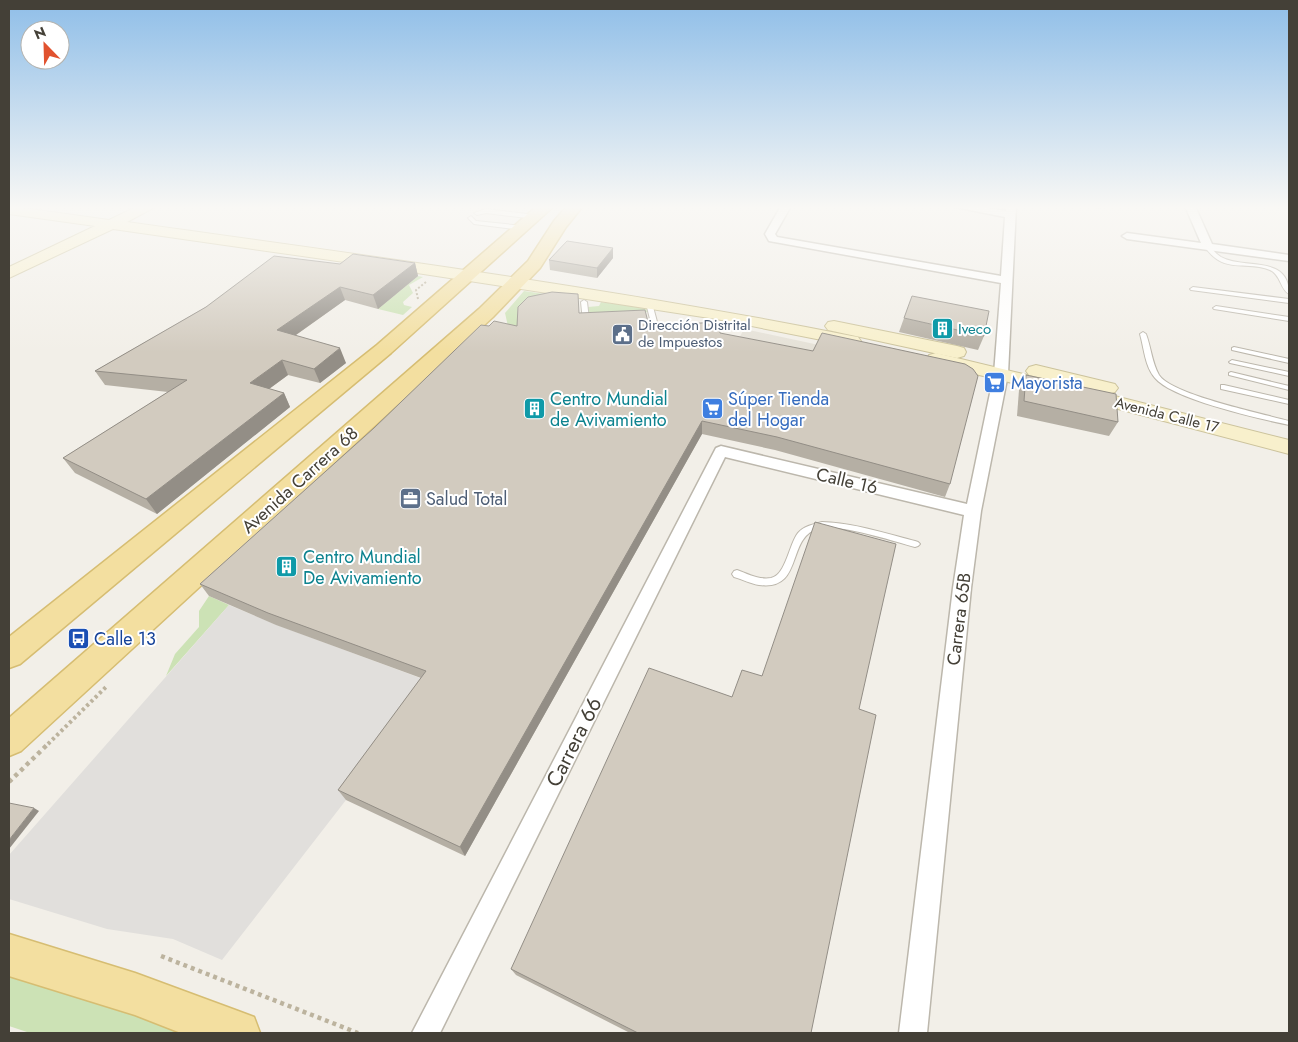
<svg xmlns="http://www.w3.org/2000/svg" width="1298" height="1042" viewBox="0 0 1298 1042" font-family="Jost,sans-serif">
  <rect width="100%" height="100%" fill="#f2efe8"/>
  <!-- residential -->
  <path fill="#e5e1d7" d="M744,329L819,345L811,363L734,348Z"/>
  <!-- green -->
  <g fill="#cce2b5">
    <path d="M418,276L423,277L409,285L413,293L403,302L404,305L412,307L403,315L378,309Z"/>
    <path d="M524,291L578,299L510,335L505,313Z"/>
    <path d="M601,302L646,308L647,312L633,315L590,319L588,307L599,306Z"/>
    <path d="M209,596L229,605L166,676L175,654L199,627V611Z"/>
    <path d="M9,966L129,1005L188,1033H30L9,1026Z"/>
  </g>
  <!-- parking -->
  <path fill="#e1dfdc" d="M229,605L277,625L431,682L346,800L222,960L173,939L107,929L9,899V855Z"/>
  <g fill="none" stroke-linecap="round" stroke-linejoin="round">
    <defs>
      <g id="lane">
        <path d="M486,209L536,215L539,217L536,219L486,213L477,215L474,213Z"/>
        <path d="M471,216L476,221L523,226L526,228L523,230L474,224L468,218Z"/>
        <path d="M1208,245L1210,246C1213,250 1216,254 1221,257C1244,270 1289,254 1289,294C1280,289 1281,275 1270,270C1246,260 1224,275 1205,247Z"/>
        <path d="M1193,287L1289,299V303L1191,290L1190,289Z"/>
        <path d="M584,300L587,302L589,319L592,320V322L586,323L583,321L581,302Z"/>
        <path d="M647,302L652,303L660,333L662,335L661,336L657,337L654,335L646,303Z"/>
        <path d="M1216,306L1289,317V321L1214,309L1213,308Z"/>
        <path d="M1143,332L1146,334C1151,347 1152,363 1159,375C1172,395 1264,414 1289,421V425C1260,419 1172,399 1155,378C1145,367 1144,348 1140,334Z"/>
        <path d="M1234,347L1289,359V363L1232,350V348Z"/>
        <path d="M1232,360L1289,372V376L1230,363L1229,362Z"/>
        <path d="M1231,372L1289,386V390L1229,375V373Z"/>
        <path d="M1221,385H1224L1289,400V404L1221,389Z"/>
        <path d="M822,522C854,523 884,533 915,541L918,542L920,544L918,546L915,547C892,541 840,523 817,529C786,539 804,591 759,585C751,584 742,579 734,577L732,574L734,571L737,570C748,574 759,580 771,578C786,575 789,544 798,533C804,526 814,524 822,522Z"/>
      </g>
      <g id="street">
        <path d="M781,206H791L775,234L777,237L1001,276L1005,217L950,206H974L1006,211V206H1016L1008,374L981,511L971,588L927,1033H899L953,588L964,515L725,457L440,1033H412L716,448L721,446L967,504L994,374L1001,283L769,241L765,234Z"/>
        <path d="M1185,206H1195L1212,244L1289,255V261L1127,239L1122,236L1127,233L1201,243Z"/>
      </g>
      <g id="secondary">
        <path d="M9,206L109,220L138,206H157L127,222C369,256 612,288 852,336L858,337L861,341L858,345L852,346L716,319L358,264L113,229L9,278V267L95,226L9,214Z"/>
        <path d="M834,321L957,346L964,348L966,352L964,356L957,358L828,330L825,326L828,322Z"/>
        <path d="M936,353L1061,383L1064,387L1061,391L1054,393L929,363L927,359L929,355Z"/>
        <path d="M1036,365L1115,384L1118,388L1115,392L1108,394L1029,375L1026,371L1029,367Z"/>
        <path d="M1087,389L1289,440V454L1080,399L1077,395L1080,391Z"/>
      </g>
      <g id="primary">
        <path d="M537,206H554L391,353L20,664L9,668V637L377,345Z"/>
        <path d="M567,206H583L566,227L540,268L493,317L21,751L9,756V718L479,309L528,261L554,221Z"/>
        <path d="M9,934L135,973L238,1011L254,1017L260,1033H181L135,1015L9,976Z"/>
      </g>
    </defs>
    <!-- lane casing -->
    <use href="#lane" stroke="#bcb7ac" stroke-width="2"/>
    <!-- street casing -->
    <use href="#street" stroke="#bcb7ac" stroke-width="3"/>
    <!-- secondary casing -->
    <use href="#secondary" stroke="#ccc39c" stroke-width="2"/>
    <!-- primary casing -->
    <use href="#primary" stroke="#d6bd72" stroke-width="3"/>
    <!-- path-far2 -->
    <path stroke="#bcb39e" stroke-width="2" stroke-dasharray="2 2" stroke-linecap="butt" d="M418,299L416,290L426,282"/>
    <!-- path-far1 -->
    <path stroke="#bcb39e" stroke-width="4" stroke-dasharray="3 3" stroke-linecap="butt" d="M48,744L107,686"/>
    <!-- path -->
    <g stroke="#bcb39e" stroke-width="4.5" stroke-dasharray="4 4" stroke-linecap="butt">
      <path d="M9,782L49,743"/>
      <path d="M161,956L358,1033"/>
    </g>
    <!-- lane -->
    <use href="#lane" fill="#fff" fill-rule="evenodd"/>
    <!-- street -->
    <use href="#street" fill="#fff" fill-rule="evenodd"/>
    <!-- secondary -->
    <use href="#secondary" fill="#f8f0cc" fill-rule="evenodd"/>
    <!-- primary -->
    <use href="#primary" fill="#f3dfa0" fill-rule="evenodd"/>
  </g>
  <!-- wall -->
  <g fill="#b5afa4">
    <path d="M1083,206H1101L1100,209Z"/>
    <path d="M613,248V258L597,278L550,270L549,260Z"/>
    <path d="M415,263L418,276L378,309L345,300L296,335L346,363L320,383L288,375L269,389L284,393L290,407L157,514L75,473L63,458L168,392L105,385L95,371L206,307L340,264Z"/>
    <path d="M580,313L649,326L720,333L950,484L945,497L775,450L702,434L465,856L346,800L338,790L421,678L276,625L209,596L200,584L489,326H517Z"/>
    <path d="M904,318L984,336L978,350L899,332Z"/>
    <path d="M1026,375L1118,422L1109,436L1017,416L1019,390Z"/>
    <path d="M732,697L859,709L811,1033H630L516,975L511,969Z"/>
  </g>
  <!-- shaded-wall -->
  <g fill="#938e86">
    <path d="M613,248V258L597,278V268Z"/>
    <path d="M415,263L418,276L378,309L373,295Z"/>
    <path d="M340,287L345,300L283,344L277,330Z"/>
    <path d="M340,348L346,363L320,383L314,369Z"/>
    <path d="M282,360L288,375L258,397L250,383Z"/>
    <path d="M284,393L290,407L157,514L146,499Z"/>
    <path d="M702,421V434L465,856L460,847Z"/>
    <path d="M34,808L39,811L9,849V840Z"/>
  </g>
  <!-- building -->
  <g fill="#d2cbbf" stroke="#938e86">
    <path d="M567,241L613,248L597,268L549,260Z"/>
    <path d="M353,254L415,263L373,295L340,287L277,330L340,348L314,369L282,360L250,383L284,393L146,499L63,458L187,380L95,371L206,307L274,256L340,264Z"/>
    <path d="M552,292L578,294L579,313L645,310L649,326L718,322L720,333L813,351L822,333L965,364L973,369L978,376L950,484L777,437L702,421L460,847L338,790L426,671L268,613L200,584L374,428L481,325L489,326L494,321L517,326L518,307L528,297Z"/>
    <path d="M912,296L989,311L984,336L904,318Z"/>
    <path d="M1026,375L1116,394L1118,422L1024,401Z"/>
    <path d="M815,522L896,544L859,709L876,715L811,1033H638L511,969L649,668L732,697L742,670L762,676Z"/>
    <path d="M9,803L34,808L9,840Z"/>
  </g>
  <!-- sky -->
  <linearGradient id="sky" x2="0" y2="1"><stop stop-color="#8fbee8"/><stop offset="0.59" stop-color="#f9f8f5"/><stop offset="1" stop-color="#f9f8f5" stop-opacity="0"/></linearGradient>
  <rect width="1298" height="352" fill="url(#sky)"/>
  <!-- icons -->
  <defs>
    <symbol id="building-square" viewBox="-11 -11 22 22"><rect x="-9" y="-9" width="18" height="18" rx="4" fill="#0f9aa8" stroke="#fff"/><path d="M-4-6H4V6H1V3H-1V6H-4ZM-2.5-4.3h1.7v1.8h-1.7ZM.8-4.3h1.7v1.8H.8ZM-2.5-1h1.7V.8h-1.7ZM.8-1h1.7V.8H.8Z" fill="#fff"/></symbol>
    <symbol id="civic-square" viewBox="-11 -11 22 22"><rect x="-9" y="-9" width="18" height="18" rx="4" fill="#5c6f8a" stroke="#fff"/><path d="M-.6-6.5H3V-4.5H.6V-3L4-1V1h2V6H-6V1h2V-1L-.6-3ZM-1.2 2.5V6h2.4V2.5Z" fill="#fff"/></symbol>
    <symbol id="supermarket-square" viewBox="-11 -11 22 22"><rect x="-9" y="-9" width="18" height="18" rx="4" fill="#3f7fe0" stroke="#fff"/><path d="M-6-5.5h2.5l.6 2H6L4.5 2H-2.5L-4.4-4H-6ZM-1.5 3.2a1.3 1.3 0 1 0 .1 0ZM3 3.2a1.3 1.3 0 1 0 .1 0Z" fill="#fff"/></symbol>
    <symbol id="office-square" viewBox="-11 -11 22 22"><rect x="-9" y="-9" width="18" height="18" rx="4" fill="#5c6f8a" stroke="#fff"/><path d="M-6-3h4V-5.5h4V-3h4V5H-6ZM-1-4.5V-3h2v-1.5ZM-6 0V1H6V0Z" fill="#fff"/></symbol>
    <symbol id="bus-square" viewBox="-11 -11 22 22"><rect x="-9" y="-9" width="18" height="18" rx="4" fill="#1a4fb4" stroke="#fff"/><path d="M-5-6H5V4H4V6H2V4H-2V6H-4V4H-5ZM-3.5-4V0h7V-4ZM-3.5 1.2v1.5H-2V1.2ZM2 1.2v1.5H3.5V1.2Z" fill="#fff"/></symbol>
  </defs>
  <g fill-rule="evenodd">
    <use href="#building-square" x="930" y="316" width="25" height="25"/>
    <use href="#civic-square" x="610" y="322" width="25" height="25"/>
    <use href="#supermarket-square" x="982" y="370" width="25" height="25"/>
    <use href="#building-square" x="522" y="396" width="25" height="25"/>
    <use href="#supermarket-square" x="700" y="396" width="25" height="25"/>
    <use href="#office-square" x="398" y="486" width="25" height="25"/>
    <use href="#building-square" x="274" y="554" width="25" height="25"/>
    <use href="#bus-square" x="66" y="626" width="25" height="25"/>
  </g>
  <g text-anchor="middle" stroke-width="4" stroke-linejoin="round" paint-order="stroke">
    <!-- far-service labels -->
    <g font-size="15" fill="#4e5e75" stroke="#fff" text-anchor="start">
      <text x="638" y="330">Dirección Distrital<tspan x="638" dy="17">de Impuestos</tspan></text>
    </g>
    <!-- far-culture labels -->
    <g font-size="15" fill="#0d838f" stroke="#fff" text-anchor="start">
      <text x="958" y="334">Iveco</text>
    </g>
    <!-- far-street labels -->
    <g font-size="15" fill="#444037" stroke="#fff">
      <text transform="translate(1167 415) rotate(14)" y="5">Avenida Calle 17</text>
    </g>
    <!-- shop labels -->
    <g font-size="18" fill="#366cbe" stroke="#fff" text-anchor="start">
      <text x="1011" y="389">Mayorista</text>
      <text x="728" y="405">Súper Tienda<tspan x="728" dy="21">del Hogar</tspan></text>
    </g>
    <!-- culture labels -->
    <g font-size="18" fill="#0d838f" stroke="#fff" text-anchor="start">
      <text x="550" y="405">Centro Mundial<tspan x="550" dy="21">de Avivamiento</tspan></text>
      <text x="303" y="563">Centro Mundial<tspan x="303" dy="21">De Avivamiento</tspan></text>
    </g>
    <!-- street labels -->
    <g font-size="18" fill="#444037" stroke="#fff">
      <text transform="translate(300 480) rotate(-42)" y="6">Avenida Carrera 68</text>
      <text transform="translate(847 481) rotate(13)" y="6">Calle 16</text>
      <text transform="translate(959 619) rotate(-83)" y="6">Carrera 65B</text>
    </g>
    <!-- service labels -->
    <g font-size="18" fill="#4e5e75" stroke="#fff" text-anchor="start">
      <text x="426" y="505">Salud Total</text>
    </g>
    <!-- transit labels -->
    <g font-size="18" fill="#164399" stroke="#fff" text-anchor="start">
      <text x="94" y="645">Calle 13</text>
    </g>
    <!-- near-street labels -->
    <g font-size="21" fill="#444037" stroke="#fff">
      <text transform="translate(574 742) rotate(-63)" y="7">Carrera 66</text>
    </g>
  </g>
  <!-- border -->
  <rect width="1298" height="1042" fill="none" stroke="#444037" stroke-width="20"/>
  <!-- north arrow -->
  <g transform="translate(45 45) rotate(337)"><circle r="24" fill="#ffffff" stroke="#b4b3af"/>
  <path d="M0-4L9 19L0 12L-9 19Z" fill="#e1522f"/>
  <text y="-8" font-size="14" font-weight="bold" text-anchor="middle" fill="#444037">N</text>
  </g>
</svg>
